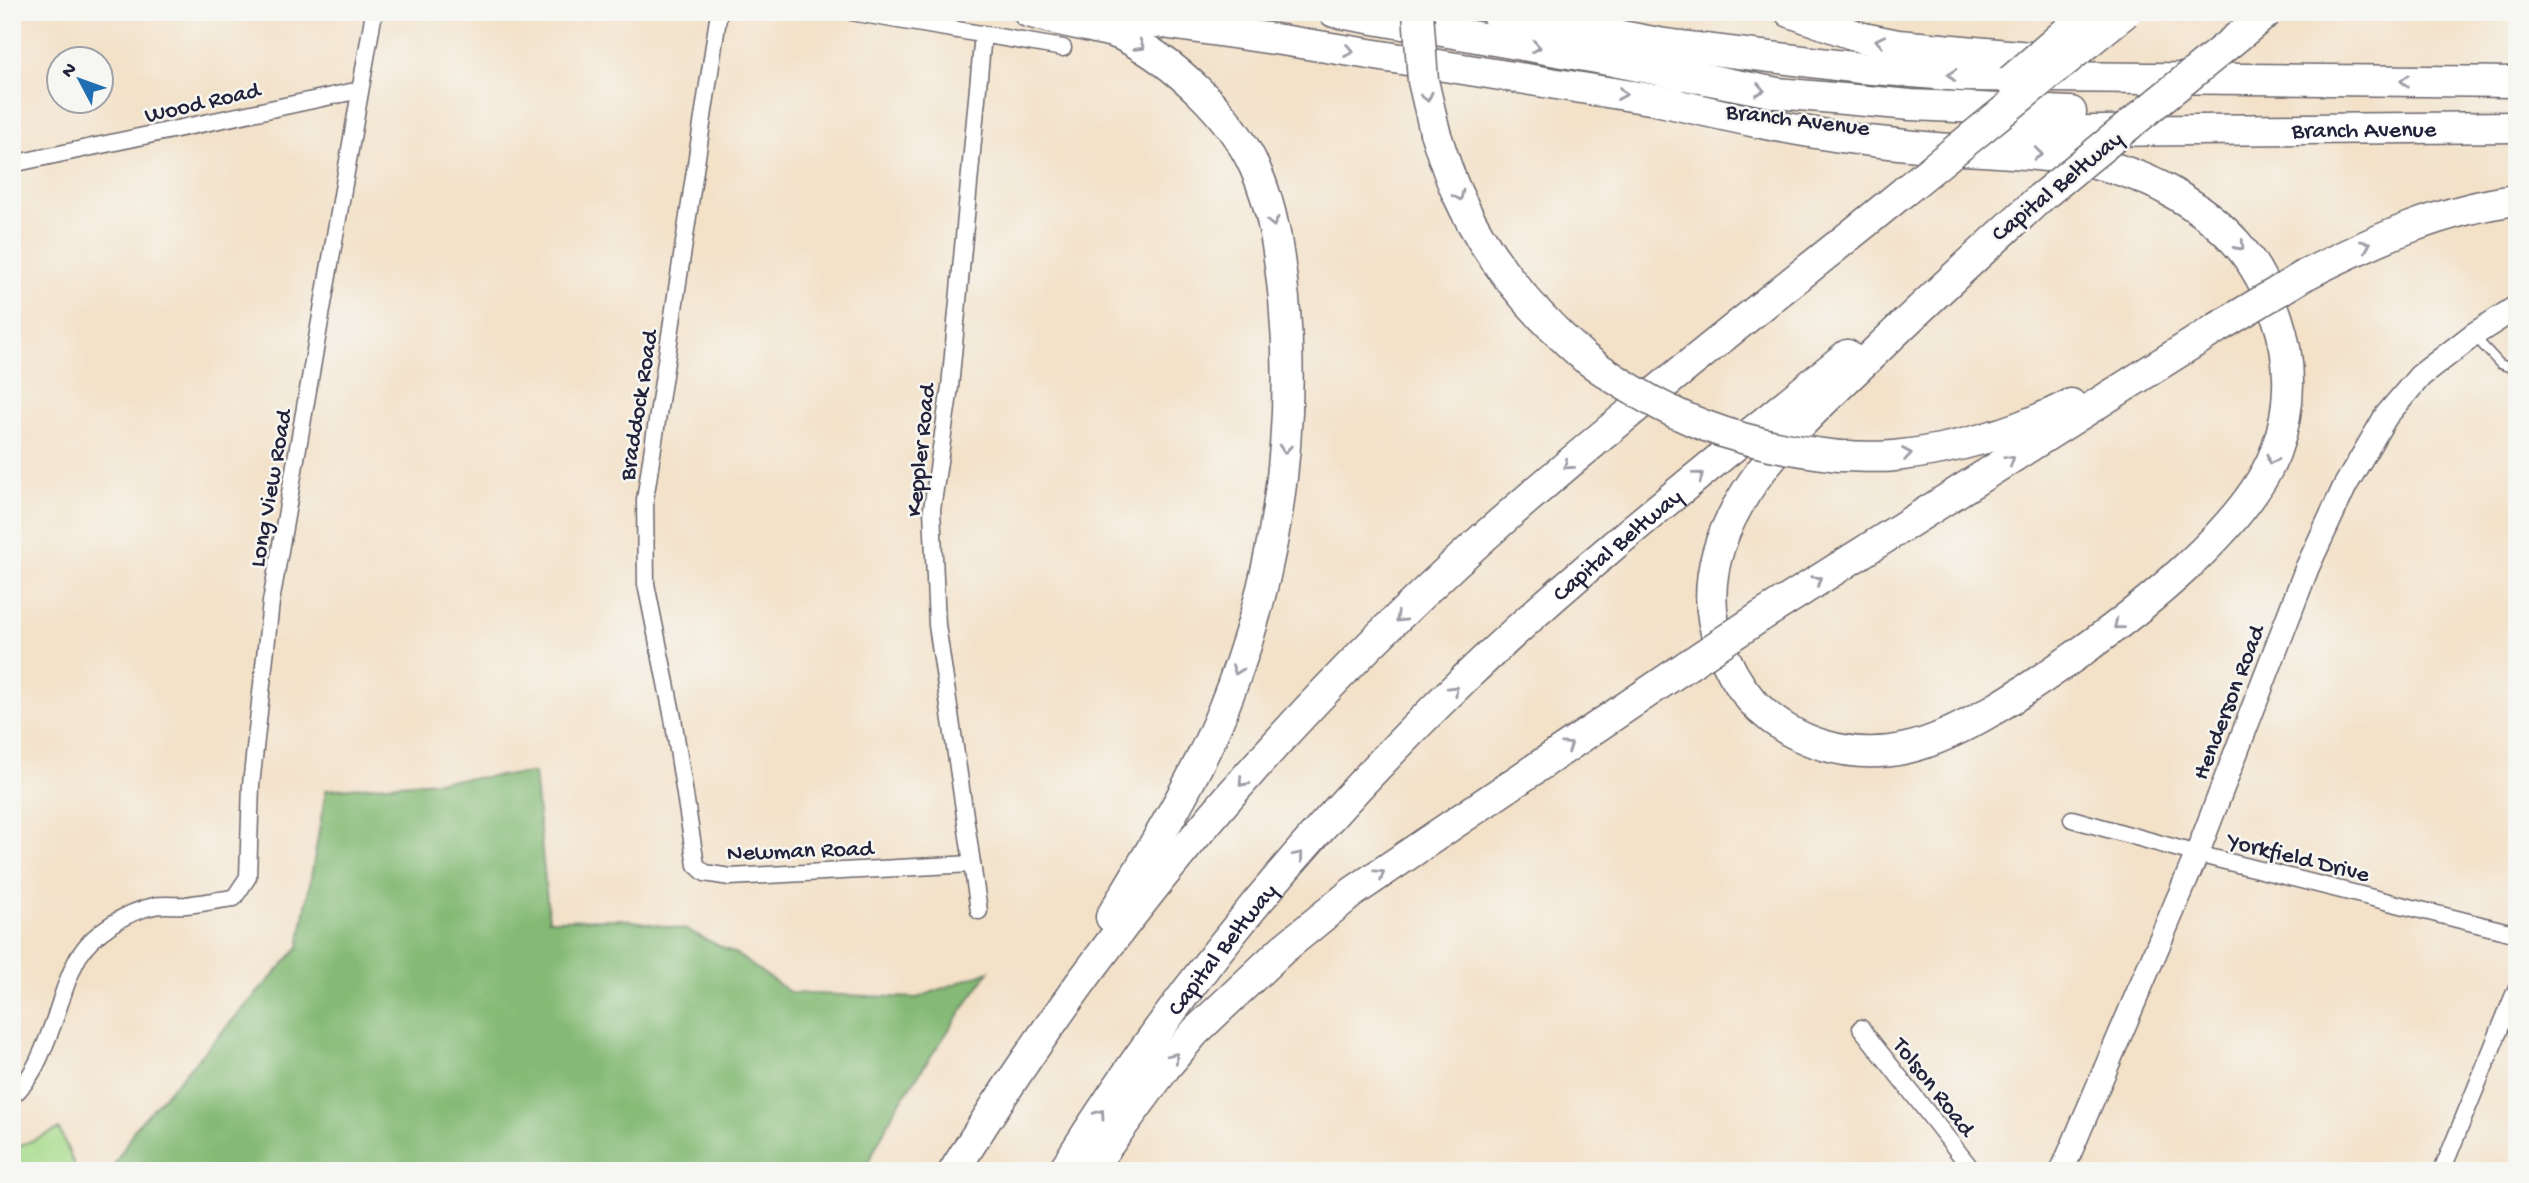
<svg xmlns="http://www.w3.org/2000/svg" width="2529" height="1183" viewBox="0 0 2529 1183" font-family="'Gochi Hand',sans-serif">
  <rect width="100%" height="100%" fill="#f6f6f2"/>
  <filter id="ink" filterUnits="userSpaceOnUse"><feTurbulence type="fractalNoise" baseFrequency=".0143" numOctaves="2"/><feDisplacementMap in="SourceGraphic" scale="14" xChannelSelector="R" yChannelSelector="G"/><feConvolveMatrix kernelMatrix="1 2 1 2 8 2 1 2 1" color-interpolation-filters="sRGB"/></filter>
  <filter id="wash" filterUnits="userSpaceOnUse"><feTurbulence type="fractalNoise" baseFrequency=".00686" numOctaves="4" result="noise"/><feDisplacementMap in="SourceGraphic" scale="28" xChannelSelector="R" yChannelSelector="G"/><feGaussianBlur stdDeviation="1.57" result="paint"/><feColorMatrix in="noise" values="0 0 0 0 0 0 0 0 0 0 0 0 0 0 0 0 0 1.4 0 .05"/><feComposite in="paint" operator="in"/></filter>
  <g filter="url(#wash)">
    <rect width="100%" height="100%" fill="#f3e1c8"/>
    <!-- green -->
    <path fill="#a6da89" stroke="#647e62" stroke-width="2" d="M59,1129L77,1171H12V1149Z"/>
    <!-- forest -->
    <path fill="#84ba75" stroke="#536e58" stroke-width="2" d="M534,773L549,920L621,919L687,930L736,954L791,993L917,998L989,971L895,1109L864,1171H111L135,1128L299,947L326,790Z"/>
  </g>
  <g filter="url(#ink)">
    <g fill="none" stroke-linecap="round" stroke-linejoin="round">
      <defs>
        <path id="lane" d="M2475,337L2500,364L2517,370"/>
        <g id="street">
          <path d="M719,12L645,500L646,584L673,718L696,865L705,873L730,877L972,864"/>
          <path d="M851,12L1063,48"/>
          <path d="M12,164L360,90"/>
          <path d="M2072,819L2197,854L2517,934"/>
          <path d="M979,911L937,625L932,509L950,387L983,34"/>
          <path d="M1861,1028L1973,1171"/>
          <path d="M12,1096C32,1079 41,1056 50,1032C60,1007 65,980 79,956C94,932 126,912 154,906C164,904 175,906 186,905C202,903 218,900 234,898L248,877L251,785L271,602L374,12"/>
          <path d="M2442,1171L2517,987"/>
        </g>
        <path id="secondary" d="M2062,1171L2197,854L2307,568L2345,486L2386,416L2420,376L2473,335L2517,307"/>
        <g id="highway">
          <path d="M1028,12C1049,18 1070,23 1091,27C1102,30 1114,31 1123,36C1174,62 1231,114 1255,168C1274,210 1279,254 1284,299C1297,440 1275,581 1222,712C1193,784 1150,851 1111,917"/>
          <path d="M1087,12L1288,41L1675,103"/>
          <path d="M1334,12L1608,60L1777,93L1911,105L2071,112"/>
          <path d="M1495,12L1664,44L1860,68L1962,76L2517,82"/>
          <path d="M1790,12L1863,38L1898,45L2052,59"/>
          <path d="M1656,100C1722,115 1788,130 1855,139C1887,143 1919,147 1951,149C2027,155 2099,152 2169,191C2223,221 2258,257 2277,317C2292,361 2292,408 2275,453C2246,527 2139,611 2075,656C2031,687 1959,737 1907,748C1851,761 1790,743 1751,700C1737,683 1727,665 1720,645C1677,527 1801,423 1876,351C1929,299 1985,249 2040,198"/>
          <path d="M1435,132C1442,153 1448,174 1457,193C1486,258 1532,312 1585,358"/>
          <path id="s1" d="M1988,132L2517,127"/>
          <path d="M2305,275C2372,241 2442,209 2517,200"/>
          <path d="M1839,456C1857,456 1876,458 1894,456C1954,450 2017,432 2071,404"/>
          <path d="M1760,617L2217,328"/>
          <path d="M954,1171C1097,938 1281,719 1484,537C1620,416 1765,305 1906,190"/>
          <path id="s2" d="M1063,1171C1174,993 1312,826 1463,680C1584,564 1717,461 1847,355"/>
          <path d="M1089,1171L1165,1068L1195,1032L1283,949L1353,892L1688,665"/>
        </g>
      </defs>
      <!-- lane casing -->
      <use href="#lane" stroke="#6b656c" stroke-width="11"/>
      <!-- street casing -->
      <use href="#street" stroke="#6b656c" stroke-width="19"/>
      <!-- secondary casing -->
      <use href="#secondary" stroke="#6b656c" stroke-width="26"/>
      <!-- highway casing -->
      <use href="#highway" stroke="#6b656c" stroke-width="33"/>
      <!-- lane -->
      <use href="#lane" stroke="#fff" stroke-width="8"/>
      <!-- street -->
      <use href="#street" stroke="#fff" stroke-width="16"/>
      <!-- secondary -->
      <use href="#secondary" stroke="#fff" stroke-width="23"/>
      <!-- highway -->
      <use href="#highway" stroke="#fff" stroke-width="30"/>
      <defs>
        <g id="highway-bridge">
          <path d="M1418,12L1423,81L1435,132"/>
          <path d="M2010,81L2089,12"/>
          <path d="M1906,190L2126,12"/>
          <path d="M2040,198L2268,12"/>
          <path d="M2217,328L2305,275"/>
          <path d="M1585,358C1668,419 1737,445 1839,456"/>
          <path d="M1688,665L1760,617"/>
        </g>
      </defs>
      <!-- highway-bridge casing -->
      <use href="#highway-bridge" stroke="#6b656c" stroke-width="33" stroke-linecap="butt"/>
      <!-- highway-bridge -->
      <use href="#highway-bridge" stroke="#fff" stroke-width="30"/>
    </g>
    <!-- one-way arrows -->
    <defs><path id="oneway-chevron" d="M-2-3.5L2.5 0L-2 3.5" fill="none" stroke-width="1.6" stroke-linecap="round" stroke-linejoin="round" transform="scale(1.75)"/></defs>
    <g stroke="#9c9ca7">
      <use href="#oneway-chevron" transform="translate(1880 41) rotate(-168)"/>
      <use href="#oneway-chevron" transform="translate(1140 46) rotate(31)"/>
      <use href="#oneway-chevron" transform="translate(1536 47) rotate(10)"/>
      <use href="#oneway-chevron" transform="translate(1349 51) rotate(9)"/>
      <use href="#oneway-chevron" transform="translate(1952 75) rotate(-176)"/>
      <use href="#oneway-chevron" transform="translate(2405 81) rotate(-179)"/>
      <use href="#oneway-chevron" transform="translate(1760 90) rotate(11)"/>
      <use href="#oneway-chevron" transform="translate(1622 94) rotate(9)"/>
      <use href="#oneway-chevron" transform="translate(1427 97) rotate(77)"/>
      <use href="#oneway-chevron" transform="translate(2038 154) rotate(6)"/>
      <use href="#oneway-chevron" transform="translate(1459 196) rotate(65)"/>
      <use href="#oneway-chevron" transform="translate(1273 222) rotate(77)"/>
      <use href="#oneway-chevron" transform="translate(2366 245) rotate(-24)"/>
      <use href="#oneway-chevron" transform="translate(2240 246) rotate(48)"/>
      <use href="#oneway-chevron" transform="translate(1285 449) rotate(95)"/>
      <use href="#oneway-chevron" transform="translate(1907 454) rotate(-9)"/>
      <use href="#oneway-chevron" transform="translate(2010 460) rotate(-32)"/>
      <use href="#oneway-chevron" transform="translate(2271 460) rotate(115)"/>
      <use href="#oneway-chevron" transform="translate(1568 465) rotate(140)"/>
      <use href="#oneway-chevron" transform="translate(1699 476) rotate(-39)"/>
      <use href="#oneway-chevron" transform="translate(1817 580) rotate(-33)"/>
      <use href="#oneway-chevron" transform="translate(1400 618) rotate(136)"/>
      <use href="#oneway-chevron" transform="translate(2118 625) rotate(141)"/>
      <use href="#oneway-chevron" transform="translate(1237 670) rotate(110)"/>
      <use href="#oneway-chevron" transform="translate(1454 690) rotate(-45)"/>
      <use href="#oneway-chevron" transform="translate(1568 746) rotate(-34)"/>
      <use href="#oneway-chevron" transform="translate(1243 782) rotate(132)"/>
      <use href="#oneway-chevron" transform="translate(1299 856) rotate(-50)"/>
      <use href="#oneway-chevron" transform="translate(1380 874) rotate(-34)"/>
      <use href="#oneway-chevron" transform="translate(1174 1057) rotate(-50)"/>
      <use href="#oneway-chevron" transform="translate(1100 1114) rotate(-55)"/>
    </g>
  </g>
  <g text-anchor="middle" stroke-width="5" stroke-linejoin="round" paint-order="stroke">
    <!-- street labels -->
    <g font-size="24" fill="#22223b" stroke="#f6f6f2">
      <text transform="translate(202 101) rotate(-13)" y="8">Wood Road</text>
      <text transform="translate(1798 118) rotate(7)" y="8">Branch Avenue</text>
      <text dy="8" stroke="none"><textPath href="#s1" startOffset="376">Branch Avenue</textPath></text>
      <text transform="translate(2056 185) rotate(-39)" y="8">Capital Beltway</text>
      <text transform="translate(637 405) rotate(-81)" y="8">Braddock Road</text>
      <text transform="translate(919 450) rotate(-84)" y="8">Keppler Road</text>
      <text transform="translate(269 488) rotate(-80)" y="8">Long View Road</text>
      <text dy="8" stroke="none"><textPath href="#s2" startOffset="840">Capital Beltway</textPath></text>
      <text transform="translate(2227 702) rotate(-69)" y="8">Henderson Road</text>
      <text transform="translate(800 849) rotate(-2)" y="8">Newman Road</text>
      <text transform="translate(2299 856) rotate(14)" y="8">Yorkfield Drive</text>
      <text dy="8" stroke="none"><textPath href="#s2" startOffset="273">Capital Beltway</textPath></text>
      <text transform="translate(1935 1086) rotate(52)" y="8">Tolson Road</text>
    </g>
  </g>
  <!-- margin -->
  <rect width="2529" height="1183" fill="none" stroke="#f6f6f2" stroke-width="42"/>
  <!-- north arrow -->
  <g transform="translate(80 80) rotate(311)"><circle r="33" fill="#f6f6f2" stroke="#a1a1a9" stroke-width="2"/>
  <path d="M0-5L12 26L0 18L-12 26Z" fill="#1f6fb2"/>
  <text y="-10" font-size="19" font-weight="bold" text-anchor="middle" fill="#22223b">N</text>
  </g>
</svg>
